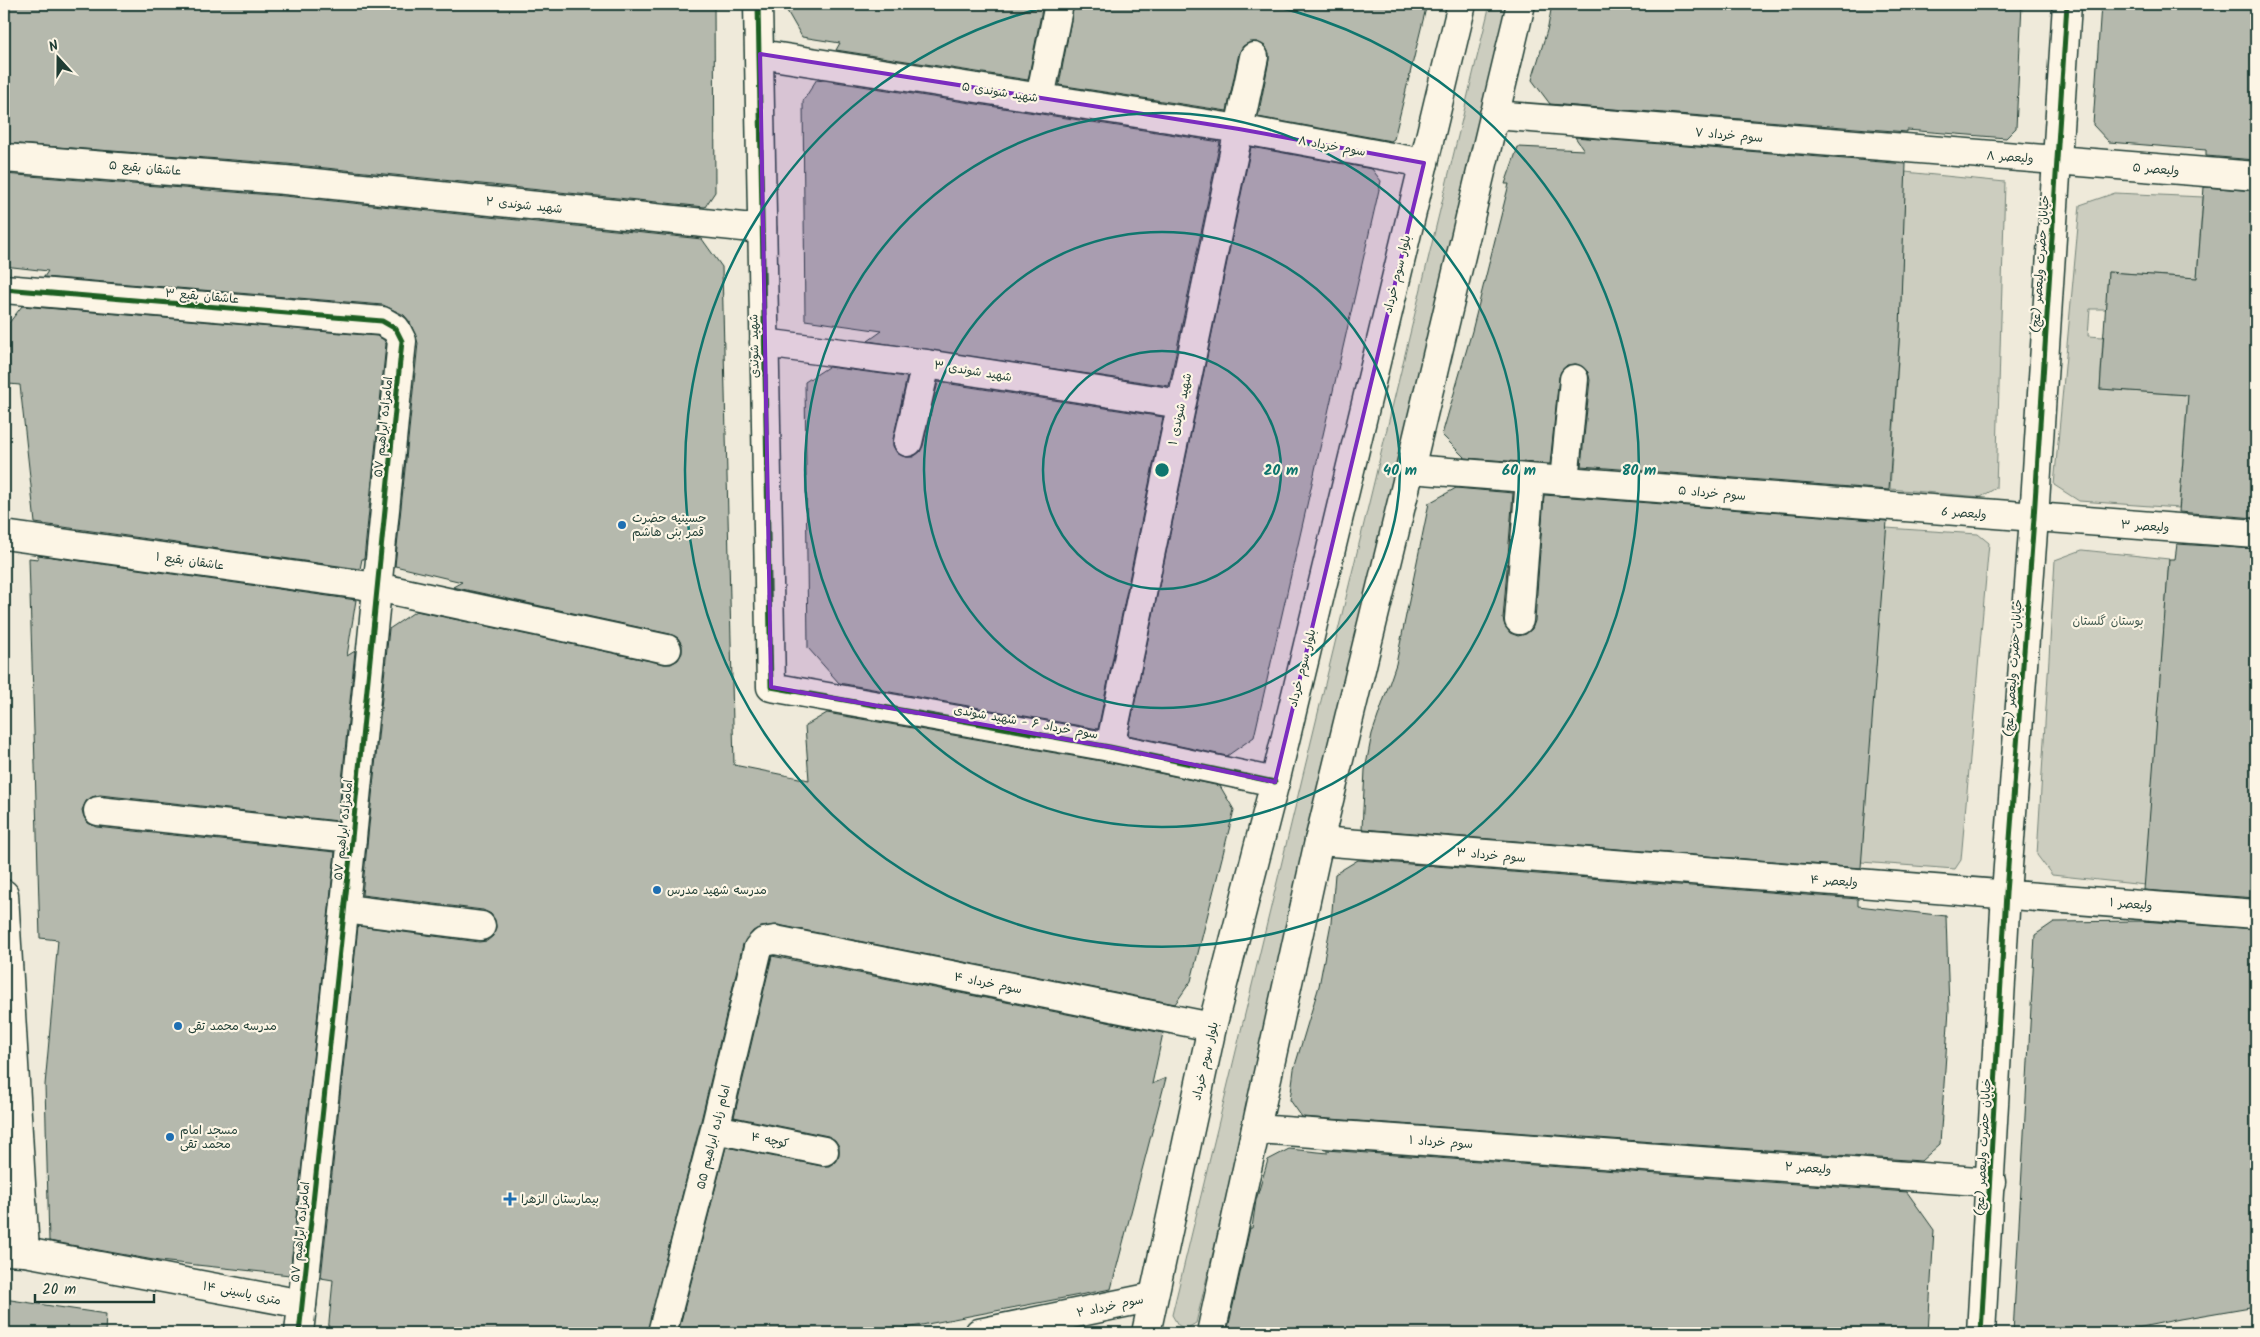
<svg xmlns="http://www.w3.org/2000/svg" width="2260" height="1337" viewBox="0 0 2260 1337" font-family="Kalam,'Playpen Sans Arabic',sans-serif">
  <rect width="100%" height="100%" fill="#efeada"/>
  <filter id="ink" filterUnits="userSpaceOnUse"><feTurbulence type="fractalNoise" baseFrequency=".02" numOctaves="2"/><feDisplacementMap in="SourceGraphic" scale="10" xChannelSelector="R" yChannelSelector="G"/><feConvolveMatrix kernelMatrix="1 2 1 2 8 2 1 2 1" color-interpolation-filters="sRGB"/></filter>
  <g filter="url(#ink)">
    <!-- green -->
    <g fill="#cccdbf" stroke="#76857a">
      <path d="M1490,4H1512L1196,1323L1186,1329L1178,1325L1172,1315Z"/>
      <path d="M1905,172L2005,182L1996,488L1981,497L1890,489L1900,328Z"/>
      <path d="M2115,193L2203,197L2197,278L2108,272L2106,309H2090L2088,336L2103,337L2100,389L2188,395L2179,508L2079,501L2054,485L2080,205Z"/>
      <path d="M1886,528L1978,534L1989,543L1961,860L1955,869L1861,862Z"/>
      <path d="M2082,550L2169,559L2145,885L2052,875L2037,855L2055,560Z"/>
    </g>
    <!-- building -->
    <g fill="#b5b9ad" stroke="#1f3d34">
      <path d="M4,4H714L715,192L705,207L287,164L4,143Z"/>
      <path d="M783,4H1043L1028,80L836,50L840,43L802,37Z"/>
      <path d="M1074,4H1427L1394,139L1391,141L1258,117L1269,60V53L1265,46L1257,42H1250L1243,46L1239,53L1227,111L1059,85Z"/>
      <path d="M1552,4H2022L2016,128L2006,138L1907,130V132L1550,104L1532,80L1548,27Z"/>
      <path d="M2101,4H2256V160L2206,156V150L2109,142L2093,125Z"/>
      <path d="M817,79L1220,142L1169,386L868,341L882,331L805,320L803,101Z"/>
      <path d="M1575,137L1906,164L1900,328L1889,490L1581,466L1590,380L1588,372L1583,367L1576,364L1567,365L1562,370L1559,377L1550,464L1465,458L1442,435L1472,331L1509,184H1505L1518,147L1584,150Z"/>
      <path d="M1251,147L1372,169L1381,181L1254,737L1227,756L1128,735Z"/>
      <path d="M4,174L284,196L702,239L722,267L734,765L809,780L805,726L827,713L1107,762L1220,786L1234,810L1191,981L1175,1004L778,925L761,927L753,931L743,944L700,1125L647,1333H328L333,1280L321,1278L358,926L479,942L487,941L493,936L496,927L495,920L491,914L483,910L362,895L389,629L416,611L664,664H671L678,660L682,653V645L678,638L670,634L453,587L462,582L395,566L418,343L410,322L404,315L383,305L44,277L48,271L4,266Z"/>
      <path d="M2204,187L2256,191V518L2179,512L2188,395L2100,389L2108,272L2197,278Z"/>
      <path d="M22,306L377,336L384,340L386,344L364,559H362L360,569L35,523L20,385L9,384V323Z"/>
      <path d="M828,367L907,377L893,439V446L897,453L905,457H913L920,452L923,446L938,382L1163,417L1098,729L839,683L808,648L805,382Z"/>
      <path d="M1456,488L1513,493L1503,619L1505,626L1510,633L1518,636L1526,634L1532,629L1535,621L1544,495L1887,521L1861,868L1362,829L1365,770L1372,734L1396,664L1429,503Z"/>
      <path d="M2177,544L2256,549V898L2144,890L2169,559H2175Z"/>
      <path d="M38,555L356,600L347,656L355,651L338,821L100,795L92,797L86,801L82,810L84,817L88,823L96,827L335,852L290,1275L159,1261L49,1241L45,1085L58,940L40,938L29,558L38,559Z"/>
      <path d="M1358,860L1858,899V906L1946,916L1949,1009L1940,1144L1921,1161L1302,1117L1290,1100L1294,1069L1319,986L1331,923L1335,874Z"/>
      <path d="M2142,921L2256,929V1306L2180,1319L2113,1333H2013L2035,935L2054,922Z"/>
      <path d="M772,956L1163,1033L1152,1084L1166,1078L1111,1289L880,1333H678L726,1147L821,1166H829L835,1162L839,1155V1146L835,1140L828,1136L734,1117Z"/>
      <path d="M1289,1149L1328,1153L1326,1150L1907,1192L1934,1230L1928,1333H1227L1250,1228H1252L1256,1200L1268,1160Z"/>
      <path d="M4,1299L106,1314L105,1333H4Z"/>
    </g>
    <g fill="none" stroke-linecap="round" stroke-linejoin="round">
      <defs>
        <g id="minor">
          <path d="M758,4L771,687L1110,747L1275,782"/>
          <path d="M760,54L1239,129L1424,163"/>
          <path d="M1040,98L1059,4"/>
          <path d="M1494,115L2256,176"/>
          <path d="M4,158L285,180L762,229"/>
          <path d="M4,289L382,321L396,329L402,341L352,838L299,1333"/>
          <path d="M764,343L926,364L1181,404"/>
          <path d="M908,442L926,364"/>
          <path d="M1410,469L2256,534"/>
          <path d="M1564,481L1574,379"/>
          <path d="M4,535L377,587L667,649"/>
          <path d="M1519,620L1530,479"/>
          <path d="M1110,747L1254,57"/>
          <path d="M98,811L352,838"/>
          <path d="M1319,841L2256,914"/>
          <path d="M4,894L25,1252"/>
          <path d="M345,909L481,926"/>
          <path d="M715,1129L824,1151"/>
          <path d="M1256,1129L1991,1182"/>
          <path d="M4,1251L25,1252L302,1304"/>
          <path d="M662,1333L715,1129L758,948L764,942L775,940L1212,1027"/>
          <path d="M979,1333L1153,1297"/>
          <path d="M1981,1333L2006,893L2034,518L2067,4"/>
        </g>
        <g id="major">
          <path d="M1146,1333L1212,1027L1275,782L1462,4"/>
          <path d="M1211,1333L1319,841L1410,469L1521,4"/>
        </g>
      </defs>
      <!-- minor casing -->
      <use href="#minor" stroke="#1f3d34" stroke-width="31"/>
      <!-- major casing -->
      <use href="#major" stroke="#1f3d34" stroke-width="31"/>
      <!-- minor -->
      <use href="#minor" stroke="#fcf5e5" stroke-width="28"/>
      <!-- major -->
      <use href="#major" stroke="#fcf5e5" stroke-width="28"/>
      <defs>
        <g id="cycleway">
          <path d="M758,4L771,687L1110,747L1275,782"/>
          <path d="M4,289L382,321L396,329L402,341L352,838L299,1333"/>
          <path d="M1981,1333L2006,893L2034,518L2067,4"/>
        </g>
      </defs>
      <!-- cycleway casing -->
      <use href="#cycleway" stroke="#fcf5e5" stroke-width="8"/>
      <!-- cycleway -->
      <use href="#cycleway" stroke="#1b5e20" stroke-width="5"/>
    </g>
  </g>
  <!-- marked area -->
  <path fill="#7b2cbf" fill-opacity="0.2" stroke="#7b2cbf" stroke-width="4" stroke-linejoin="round" d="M760,54L1239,129L1424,163L1275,782L1110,747L771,687Z"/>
  <!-- distance rings -->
  <g fill="none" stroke="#0f766e" stroke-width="2.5">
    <circle cx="1162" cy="470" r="119"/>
    <circle cx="1162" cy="470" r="238"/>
    <circle cx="1162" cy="470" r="357"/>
    <path d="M1265 4A477 477 0 1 1 1059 4"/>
  </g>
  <!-- markers -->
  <g fill="#1f6fb2" stroke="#fcf5e5" stroke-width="2">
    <circle cx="622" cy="525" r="5"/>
    <circle cx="657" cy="890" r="5"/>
    <circle cx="178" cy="1026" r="5"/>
    <circle cx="170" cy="1137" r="5"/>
    <path d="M507.5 1191.5h5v5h5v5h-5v5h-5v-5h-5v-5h5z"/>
  </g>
  <g text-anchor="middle" stroke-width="4.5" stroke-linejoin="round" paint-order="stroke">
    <!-- street labels -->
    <g font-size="12" fill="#1f3d34" stroke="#fcf5e5">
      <text transform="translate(1000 92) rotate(9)" y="4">شهید شوندی ۵</text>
      <text transform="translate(1729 135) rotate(5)" y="4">سوم خرداد ۷</text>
      <text transform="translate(1332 146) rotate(10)" y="4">سوم خرداد ۸</text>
      <text transform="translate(2010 157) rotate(4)" y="4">ولیعصر ۸</text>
      <text transform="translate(145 168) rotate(5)" y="4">عاشقان بقیع ۵</text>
      <text transform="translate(2156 169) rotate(5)" y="4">ولیعصر ۵</text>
      <text transform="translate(524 205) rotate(6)" y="4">شهید شوندی ۲</text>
      <text transform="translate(2040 264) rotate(-86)" y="4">خیابان حضرت ولیعصر (عج)</text>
      <text transform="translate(1397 274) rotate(-76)" y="4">بلوار سوم خرداد</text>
      <text transform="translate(202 296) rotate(5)" y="4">عاشقان بقیع ۳</text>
      <text transform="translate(754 346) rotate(-91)" y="4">شهید شوندی</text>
      <text transform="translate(973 371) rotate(9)" y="4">شهید شوندی ۳</text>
      <text transform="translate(1180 409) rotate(-78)" y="4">شهید شوندی ۱</text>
      <text transform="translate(383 427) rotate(-84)" y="4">امامزاده ابراهیم ۵۷</text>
      <text transform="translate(1712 493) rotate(5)" y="4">سوم خرداد ۵</text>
      <text transform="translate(1964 513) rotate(4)" y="4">ولیعصر 6</text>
      <text transform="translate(2145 526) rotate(4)" y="4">ولیعصر ۳</text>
      <text transform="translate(190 561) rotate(8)" y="4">عاشقان بقیع ۱</text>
      <text transform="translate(1302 668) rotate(-76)" y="4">بلوار سوم خرداد</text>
      <text transform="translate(2013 668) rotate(-86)" y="4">خیابان حضرت ولیعصر (عج)</text>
      <text transform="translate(1026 722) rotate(10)" y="4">سوم خرداد ۶ - شهید شوندی</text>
      <text transform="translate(343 830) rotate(-84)" y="4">امامزاده ابراهیم ۵۷</text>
      <text transform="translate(1491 855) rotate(5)" y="4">سوم خرداد ۳</text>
      <text transform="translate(1834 881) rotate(4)" y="4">ولیعصر ۴</text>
      <text transform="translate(2131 904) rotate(5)" y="4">ولیعصر ۱</text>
      <text transform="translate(988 983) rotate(11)" y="4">سوم خرداد ۴</text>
      <text transform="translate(1205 1061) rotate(-77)" y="4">بلوار سوم خرداد</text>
      <text transform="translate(713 1137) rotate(-76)" y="4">امام زاده ابراهیم ۵۵</text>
      <text transform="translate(770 1140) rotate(11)" y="4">کوچه ۴</text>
      <text transform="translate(1441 1142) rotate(4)" y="4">سوم خرداد ۱</text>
      <text transform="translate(1983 1147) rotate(-87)" y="4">خیابان حضرت ولیعصر (عج)</text>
      <text transform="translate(1808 1168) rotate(4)" y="4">ولیعصر ۲</text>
      <text transform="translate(300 1232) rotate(-84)" y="4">امامزاده ابراهیم ۵۷</text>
      <text transform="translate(242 1293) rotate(11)" y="4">۱۴ متری یاسینی</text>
      <text transform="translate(1110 1306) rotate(-12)" y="4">سوم خرداد ۲</text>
    </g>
    <!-- poi labels -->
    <g font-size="12" fill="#1f3d34" stroke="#fcf5e5" text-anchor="start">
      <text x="632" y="522">حسینیه حضرت<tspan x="632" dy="14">قمر بنی هاشم</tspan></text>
      <text x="667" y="894">مدرسه شهید مدرس</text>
      <text x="188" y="1030">مدرسه محمد تقی</text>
      <text x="180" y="1134">مسجد امام<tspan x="180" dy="14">محمد تقی</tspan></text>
      <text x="521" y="1203">بیمارستان الزهرا</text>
    </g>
    <!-- park labels -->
    <g font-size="12" fill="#425a50" stroke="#fcf5e5">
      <text x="2108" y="625">بوستان گلستان</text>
    </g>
  </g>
  <circle cx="1162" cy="470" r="8" fill="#0f766e" stroke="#fcf5e5" stroke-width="2.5"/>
  <g font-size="15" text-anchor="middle" font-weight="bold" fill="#0f766e" stroke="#fcf5e5" stroke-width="4.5" stroke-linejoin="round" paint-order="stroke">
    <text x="1281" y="475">20 m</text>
    <text x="1400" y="475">40 m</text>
    <text x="1519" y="475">60 m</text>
    <text x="1639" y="475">80 m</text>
  </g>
  <!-- margin -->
  <rect width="2260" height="1337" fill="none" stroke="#fcf5e5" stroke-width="20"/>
  <rect x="10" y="10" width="2240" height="1317" fill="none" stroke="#1f3d34" stroke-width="2" filter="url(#ink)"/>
  <!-- north arrow -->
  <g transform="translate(58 58) rotate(339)" stroke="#fcf5e5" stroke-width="4" paint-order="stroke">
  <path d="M0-4L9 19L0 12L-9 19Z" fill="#1f3d34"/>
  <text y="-8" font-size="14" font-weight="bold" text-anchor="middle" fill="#1f3d34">N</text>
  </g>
  <!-- scale -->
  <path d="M35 1294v8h119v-8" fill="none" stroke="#1f3d34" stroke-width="2.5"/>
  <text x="42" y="1294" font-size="15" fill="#1f3d34" stroke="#fcf5e5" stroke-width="4" paint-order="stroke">20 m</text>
</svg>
